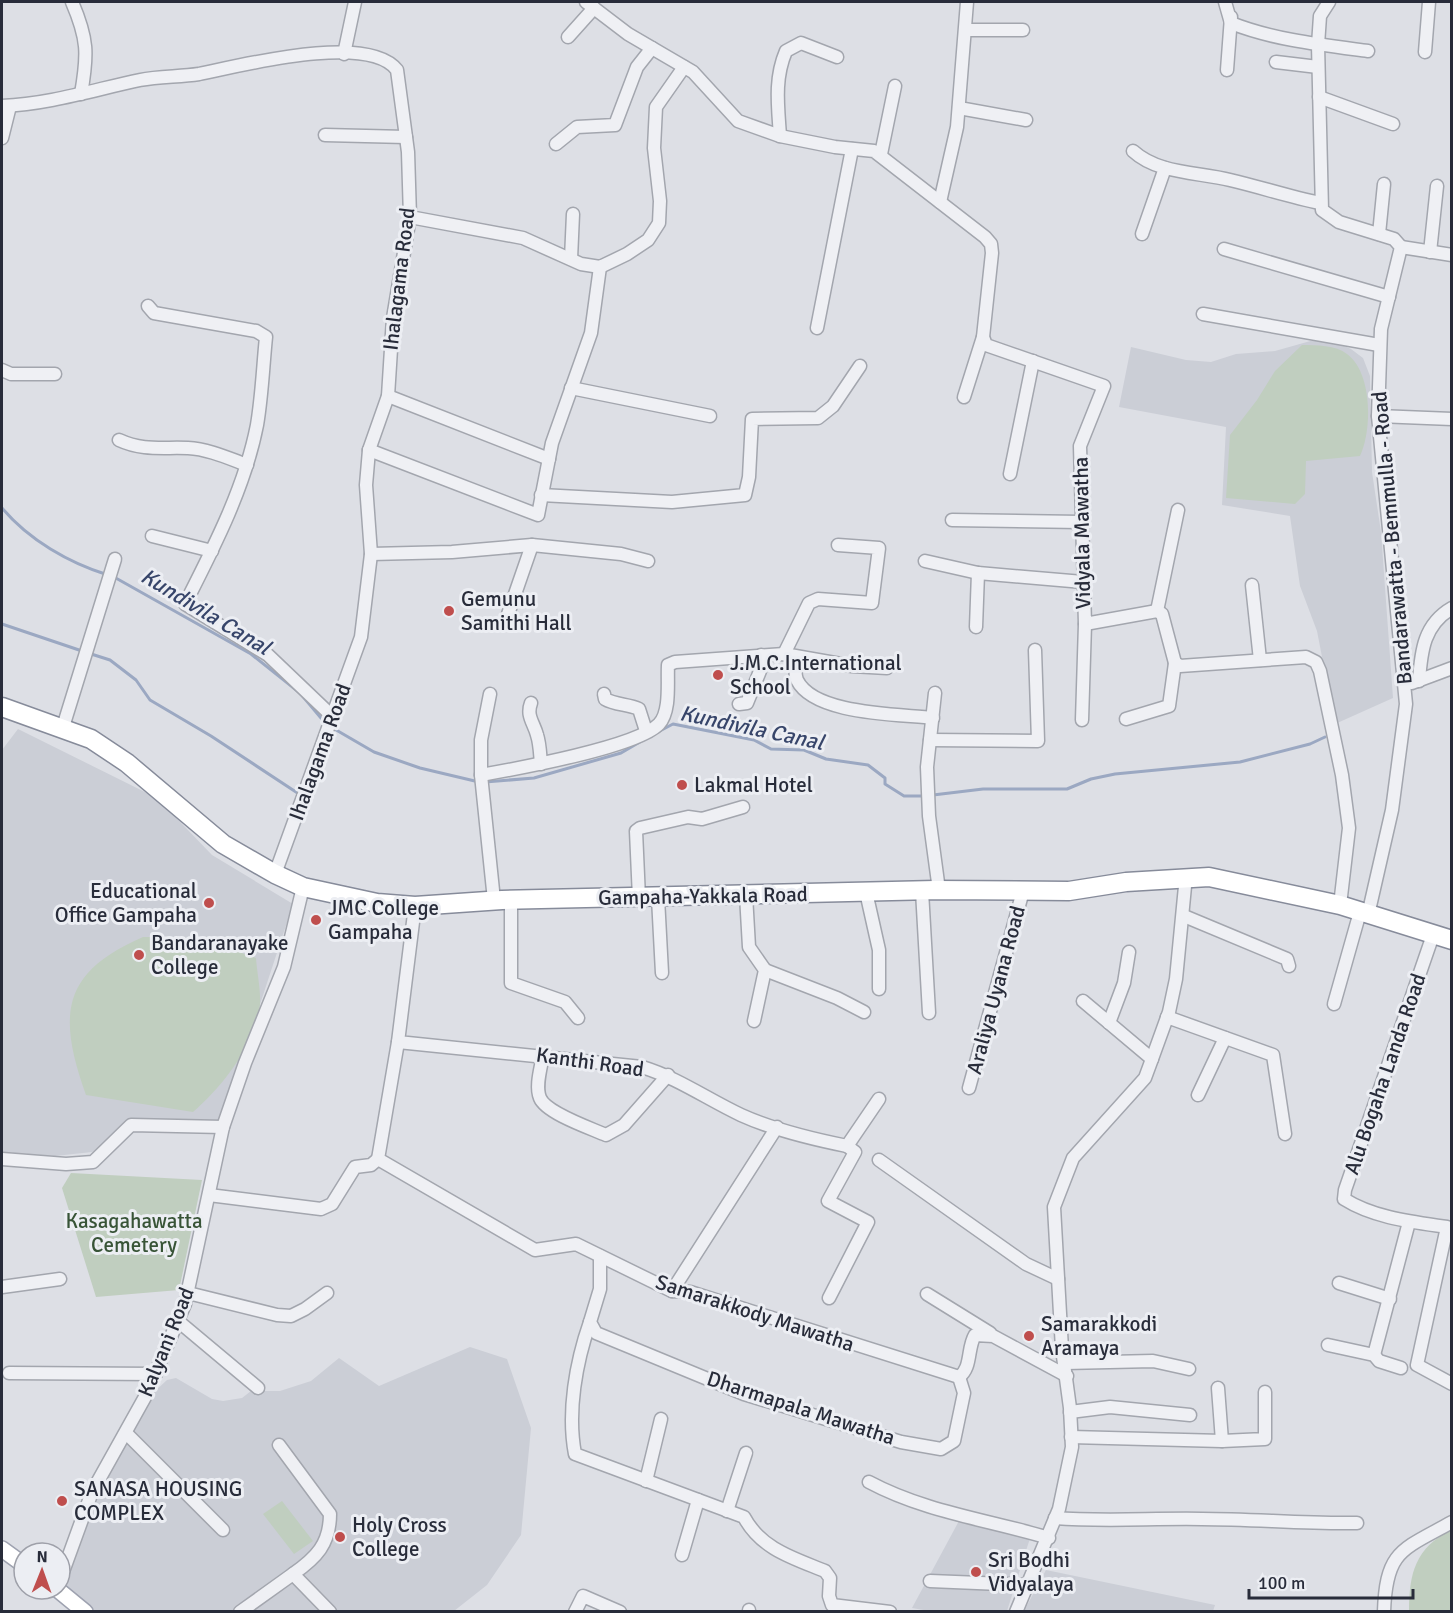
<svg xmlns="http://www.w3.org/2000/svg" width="1453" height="1613" viewBox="0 0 1453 1613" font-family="Signika,sans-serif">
  <rect width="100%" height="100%" fill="#dddfe5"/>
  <!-- built -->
  <g fill="#cbced6">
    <path d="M1314,340L1335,342L1351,349L1363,358L1370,376L1372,472L1381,532L1393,698L1335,724L1317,631L1300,586L1290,516L1222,505L1226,427L1119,407L1131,347L1186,360L1211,362L1236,354L1275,351Z"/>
    <path d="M18,729L157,798L212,855L293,904L221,1123L139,1122L92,1152L55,1156L2,1152V750Z"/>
    <path d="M470,1347L507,1359L531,1428L521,1535L487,1585L454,1611H88L60,1589L95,1497L152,1394L167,1380L176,1378L212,1399L223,1401L242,1398L251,1391H280L311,1381L339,1358L379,1386Z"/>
    <path d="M960,1519L1031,1535L1007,1611L935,1612L912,1608Z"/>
    <path d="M1046,1570L1215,1605L1213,1611H1024Z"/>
  </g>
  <!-- green -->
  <g fill="#c0cebf">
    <path d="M1302,345C1316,345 1336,345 1347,354C1373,373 1372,431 1360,456L1306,461L1305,494L1295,504L1226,498L1230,435L1257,400L1275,371Z"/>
    <path d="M143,937H165L191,947L225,938L239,952L256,958C257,973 261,990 260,1005C256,1044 222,1087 193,1112L86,1095C58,1016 60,973 143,937Z"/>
    <path d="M71,1173L202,1180L179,1290L96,1297L62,1188Z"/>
    <path d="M282,1501L313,1541L294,1554L263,1514Z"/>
    <path d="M1451,1530V1611H1409C1409,1574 1415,1548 1451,1530Z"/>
  </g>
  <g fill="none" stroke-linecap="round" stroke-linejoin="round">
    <!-- stream -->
    <g stroke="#9ba8c2" stroke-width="3">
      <path d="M2,508C29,540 69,563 108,575"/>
      <path d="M114,577L251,654L300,693L326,724"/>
      <path d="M2,624L82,651"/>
      <path d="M88,653L110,660L136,680L150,700L211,736L299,794"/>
      <path d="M331,727L374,752L420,768L479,782"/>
      <path d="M654,734L673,724L754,740L771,749L804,750L826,759L868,765L885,778V784L904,796H926"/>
      <path d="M485,782L534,778L621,753L645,739"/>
      <path d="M933,795L983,789H1067L1091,779L1115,774L1240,762L1310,744L1325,737"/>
    </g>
    <defs>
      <g id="minor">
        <path d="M72,2C88,39 88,54 81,94"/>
        <path d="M586,2L628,34L693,72L738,121L780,136L835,147L874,151L985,237L991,244L992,253L983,337L986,345L1104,386L1080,446L1085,624L1157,611L1162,614L1175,663L1180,666L1306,657L1316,662L1320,671L1342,775L1349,828L1340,905"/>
        <path d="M1225,2L1231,23C1274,40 1322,45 1368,51"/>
        <path d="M1329,2L1320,16L1318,45L1322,210L1339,222L1394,239L1401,247L1381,329L1378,416L1406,704L1392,810L1368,915"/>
        <path d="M966,30H1023"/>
        <path d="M568,37L594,8"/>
        <path d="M1425,52L1429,2"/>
        <path d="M344,54L355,2"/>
        <path d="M1276,62L1318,67"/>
        <path d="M1227,70L1231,17"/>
        <path d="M1319,97L1393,124"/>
        <path d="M2,106C49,104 93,90 140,80C159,76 179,77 199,74C239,66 368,32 397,70L408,152L410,217L393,318L388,396L369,450L366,485L371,554L361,637L275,874"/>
        <path d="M959,108L1026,120"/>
        <path d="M325,135L406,137"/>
        <path d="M780,136C778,106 774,79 786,51L801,43L837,57"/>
        <path d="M2,138L10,106"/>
        <path d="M556,144L577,127L615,125L637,67L652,48"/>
        <path d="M1133,151C1158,174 1198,172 1230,180C1260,187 1290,197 1320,203"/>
        <path d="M881,154L895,86"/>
        <path d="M940,202L957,127L967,2"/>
        <path d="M410,217L523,238L581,264L600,267L627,254L648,240L659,223L660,201L654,148L656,107L684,67"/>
        <path d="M1142,234L1165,168"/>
        <path d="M1379,234L1384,184"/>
        <path d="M1401,247L1452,255"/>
        <path d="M1224,249L1389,297"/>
        <path d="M1430,252L1437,186"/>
        <path d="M571,259L573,214"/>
        <path d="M148,306L154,313L256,331L266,337C263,366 262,396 257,425C245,487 214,547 185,604L268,655L333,717"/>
        <path d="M1203,314L1379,345"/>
        <path d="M817,328L852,149"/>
        <path d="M2,370L11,374H55"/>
        <path d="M571,388L710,416"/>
        <path d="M388,396L549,459"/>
        <path d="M964,397L983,337"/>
        <path d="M1378,416L1452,419"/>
        <path d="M119,440C143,451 162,447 188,448C208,449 228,458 247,465"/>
        <path d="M369,450L538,515L552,443L591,333L600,267"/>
        <path d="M1010,474L1033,361"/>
        <path d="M541,495L672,502L745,495L749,477L752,419L818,418L833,406L860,366"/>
        <path d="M952,520L1081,522"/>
        <path d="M152,536L212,551"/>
        <path d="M371,554L452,552L532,545L621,554L648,561"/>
        <path d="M925,561L978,573L1083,582"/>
        <path d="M1252,585L1260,660"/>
        <path d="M1157,611L1178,510"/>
        <path d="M506,620L532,545"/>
        <path d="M976,627L978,573"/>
        <path d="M784,654L809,603L818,599L872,603L879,548L838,545"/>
        <path d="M796,657C796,664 794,673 797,680C814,715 899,714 933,718"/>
        <path d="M1419,681C1421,651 1424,624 1452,608"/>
        <path d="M1412,683L1452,668"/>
        <path d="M935,693L927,767L929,816L939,890"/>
        <path d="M490,694L481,740V775L494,900"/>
        <path d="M604,694L605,699C615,705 628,704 639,709L646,731"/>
        <path d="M531,703C526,716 534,723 537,735C540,744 540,754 541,764"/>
        <path d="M739,704L747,703L760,671L761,655"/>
        <path d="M1126,719L1169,706L1175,663"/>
        <path d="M1082,720L1085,624"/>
        <path d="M63,727L115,559"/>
        <path d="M930,740L1038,741L1035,650"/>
        <path d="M481,775C515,769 637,747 659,724C671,711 667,682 668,665L675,662L784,654L852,666L887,668"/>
        <path d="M922,891L929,1013"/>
        <path d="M866,892L879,950V989"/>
        <path d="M746,895L749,947L765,970L754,1021"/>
        <path d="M639,898L636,831L640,828L688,817L702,819L743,807"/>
        <path d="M658,898L662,973"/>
        <path d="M511,900V983L565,1002L578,1018"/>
        <path d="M415,906L398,1042L642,1067C678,1078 707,1099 741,1115C774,1130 812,1139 847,1146L879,1099"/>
        <path d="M1184,916L1287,959L1289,966"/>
        <path d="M1433,935L1345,1190L1344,1199C1374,1218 1413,1222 1447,1227L1417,1365L1452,1384"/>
        <path d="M765,970L837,998L864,1012"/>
        <path d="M1083,1001L1152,1059"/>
        <path d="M1334,1004L1360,912"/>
        <path d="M1167,1017L1273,1055L1285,1134"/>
        <path d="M1109,1023L1124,983L1129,952"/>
        <path d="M398,1042L378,1159L535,1250L576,1244L672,1291L690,1292L959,1377C972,1368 967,1348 975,1335L993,1336L1067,1376"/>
        <path d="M543,1055C541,1068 535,1086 540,1098C546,1113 590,1128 606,1135L624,1125L668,1075"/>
        <path d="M969,1088L1023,891"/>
        <path d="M1198,1095L1225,1038"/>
        <path d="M2,1159L66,1164L93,1162L131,1125L223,1127"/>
        <path d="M879,1160L1026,1264L1058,1279"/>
        <path d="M209,1195L321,1209L332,1204L355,1167L371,1165L378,1159"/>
        <path d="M600,1256V1289L590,1322L596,1333L744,1394L901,1442L941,1449L954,1441L964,1393L959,1377"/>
        <path d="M1339,1283L1390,1299"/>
        <path d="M2,1287L60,1279"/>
        <path d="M672,1291L777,1127"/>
        <path d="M188,1293L277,1315L291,1316L305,1309L327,1293"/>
        <path d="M927,1294L990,1333"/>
        <path d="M829,1298L868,1222L828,1201L855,1152L847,1146"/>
        <path d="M178,1321L258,1388"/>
        <path d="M590,1322C576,1362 567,1412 575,1454L744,1517C761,1549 793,1558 825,1571L830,1578L829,1596L832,1605L890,1612"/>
        <path d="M1328,1345L1374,1355L1379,1361L1401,1368"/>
        <path d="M1374,1355L1409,1222"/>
        <path d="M1065,1363L1153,1361L1189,1369"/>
        <path d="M9,1373L156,1374"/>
        <path d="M1218,1388L1222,1441"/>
        <path d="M1070,1412L1110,1407L1190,1415"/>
        <path d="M126,1433L223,1530"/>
        <path d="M1071,1437L1222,1441L1265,1439V1392"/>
        <path d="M279,1445L330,1514C330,1544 316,1558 293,1574L330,1612"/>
        <path d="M646,1481L661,1419"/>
        <path d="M869,1482C925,1512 989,1520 1049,1538"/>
        <path d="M727,1511L746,1453"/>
        <path d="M1055,1518C1104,1522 1153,1518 1202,1519C1254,1519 1305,1524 1357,1523"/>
        <path d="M682,1555L698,1500"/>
        <path d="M60,1580L92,1492L145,1397L185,1304L223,1127L245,1063L284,967L303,887"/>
        <path d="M930,1581L1027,1585"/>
        <path d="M749,1610V1612"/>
        <path d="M240,1612L293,1574"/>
        <path d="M575,1612L583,1596L620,1612"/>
        <path d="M1016,1612L1059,1509L1072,1447L1070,1408L1062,1349L1054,1207L1073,1158L1145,1078L1152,1059L1169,1012L1176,979L1186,876"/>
        <path d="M1384,1612C1386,1550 1402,1550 1452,1522"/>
      </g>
      <g id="major">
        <path d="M2,1549L24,1565"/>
        <path d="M57,1589L85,1612"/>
      </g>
      <path id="highway" d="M2,707L91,739L127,763L223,844L275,874L303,887L377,903L415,906L502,900L935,890L1069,891L1126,882L1209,877L1340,905L1452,940"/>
    </defs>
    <!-- minor casing -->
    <use href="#minor" stroke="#a3a6ae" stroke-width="15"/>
    <!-- major casing -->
    <use href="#major" stroke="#9ea2b0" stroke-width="18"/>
    <!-- highway casing -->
    <use href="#highway" stroke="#868b9a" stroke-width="21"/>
    <!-- minor -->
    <use href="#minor" stroke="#eff0f4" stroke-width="12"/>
    <!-- major -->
    <use href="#major" stroke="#fff" stroke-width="15"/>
    <!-- highway -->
    <use href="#highway" stroke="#fff" stroke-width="18"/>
  </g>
  <!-- markers -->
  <g fill="#bf4e4d" stroke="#eceef3" stroke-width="2">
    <circle cx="449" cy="611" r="6"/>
    <circle cx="718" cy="675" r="6"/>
    <circle cx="682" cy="785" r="6"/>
    <circle cx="209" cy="903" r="6"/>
    <circle cx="316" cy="920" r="6"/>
    <circle cx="139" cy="955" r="6"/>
    <circle cx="1029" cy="1336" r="6"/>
    <circle cx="62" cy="1501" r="6"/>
    <circle cx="340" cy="1537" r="6"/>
    <circle cx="976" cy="1572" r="6"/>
  </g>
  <g text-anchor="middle" stroke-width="6" stroke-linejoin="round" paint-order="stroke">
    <!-- street labels -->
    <g font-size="21" fill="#282c3a" stroke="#eceef3">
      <text transform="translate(399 279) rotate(-83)" y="7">Ihalagama Road</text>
      <text transform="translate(1082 533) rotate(-91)" y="7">Vidyala Mawatha</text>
      <text transform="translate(1392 538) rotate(-95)" y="7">Bandarawatta - Bemmulla - Road</text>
      <text transform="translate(320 752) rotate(-70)" y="7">Ihalagama Road</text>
      <text transform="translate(703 896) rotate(-1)" y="7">Gampaha-Yakkala Road</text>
      <text transform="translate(996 990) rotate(-75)" y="7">Araliya Uyana Road</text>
      <text transform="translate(590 1062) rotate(8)" y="7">Kanthi Road</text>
      <text transform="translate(1385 1074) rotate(-71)" y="7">Alu Bogaha Landa Road</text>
      <text transform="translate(755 1313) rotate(18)" y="7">Samarakkody Mawatha</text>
      <text transform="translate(166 1342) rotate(-68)" y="7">Kalyani Road</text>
      <text transform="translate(801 1408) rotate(18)" y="7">Dharmapala Mawatha</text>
    </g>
    <!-- poi labels -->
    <g font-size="21" fill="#282c3a" stroke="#eceef3" text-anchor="start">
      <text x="461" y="606">Gemunu<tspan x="461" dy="24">Samithi Hall</tspan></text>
      <text x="730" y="670">J.M.C.International<tspan x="730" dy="24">School</tspan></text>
      <text x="694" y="792">Lakmal Hotel</text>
      <text x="197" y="898" text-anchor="end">Educational<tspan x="197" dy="24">Office Gampaha</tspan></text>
      <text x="328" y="915">JMC College<tspan x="328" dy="24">Gampaha</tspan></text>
      <text x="151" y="950">Bandaranayake<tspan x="151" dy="24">College</tspan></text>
      <text x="1041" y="1331">Samarakkodi<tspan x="1041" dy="24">Aramaya</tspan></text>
      <text x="74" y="1496">SANASA HOUSING<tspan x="74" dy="24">COMPLEX</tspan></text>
      <text x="352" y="1532">Holy Cross<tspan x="352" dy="24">College</tspan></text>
      <text x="988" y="1567">Sri Bodhi<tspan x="988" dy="24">Vidyalaya</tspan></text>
    </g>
    <!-- park labels -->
    <g font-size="21" fill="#385437" stroke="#eceef3">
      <text x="134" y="1228">Kasagahawatta<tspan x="134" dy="24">Cemetery</tspan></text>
    </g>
    <!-- water labels -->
    <g font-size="22" font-style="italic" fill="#37456a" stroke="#eceef3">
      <text transform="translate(206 611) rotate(31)" y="8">Kundivila Canal</text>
      <text transform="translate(752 727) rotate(12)" y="8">Kundivila Canal</text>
    </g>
  </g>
  <!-- border -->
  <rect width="1453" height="1613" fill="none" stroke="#282c3a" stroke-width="6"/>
  <!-- north arrow -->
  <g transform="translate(42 1571) rotate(1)"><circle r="28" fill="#eceef3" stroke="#9ea0a9" stroke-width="1.5"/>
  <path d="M0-4.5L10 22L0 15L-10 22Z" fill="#bf4e4d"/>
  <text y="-9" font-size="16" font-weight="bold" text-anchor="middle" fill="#282c3a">N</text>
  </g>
  <!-- scale -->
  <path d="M1249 1589v9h164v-9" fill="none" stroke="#282c3a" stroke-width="3"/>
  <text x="1258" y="1589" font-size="18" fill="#282c3a" stroke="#eceef3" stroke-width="4.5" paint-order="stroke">100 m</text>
</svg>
